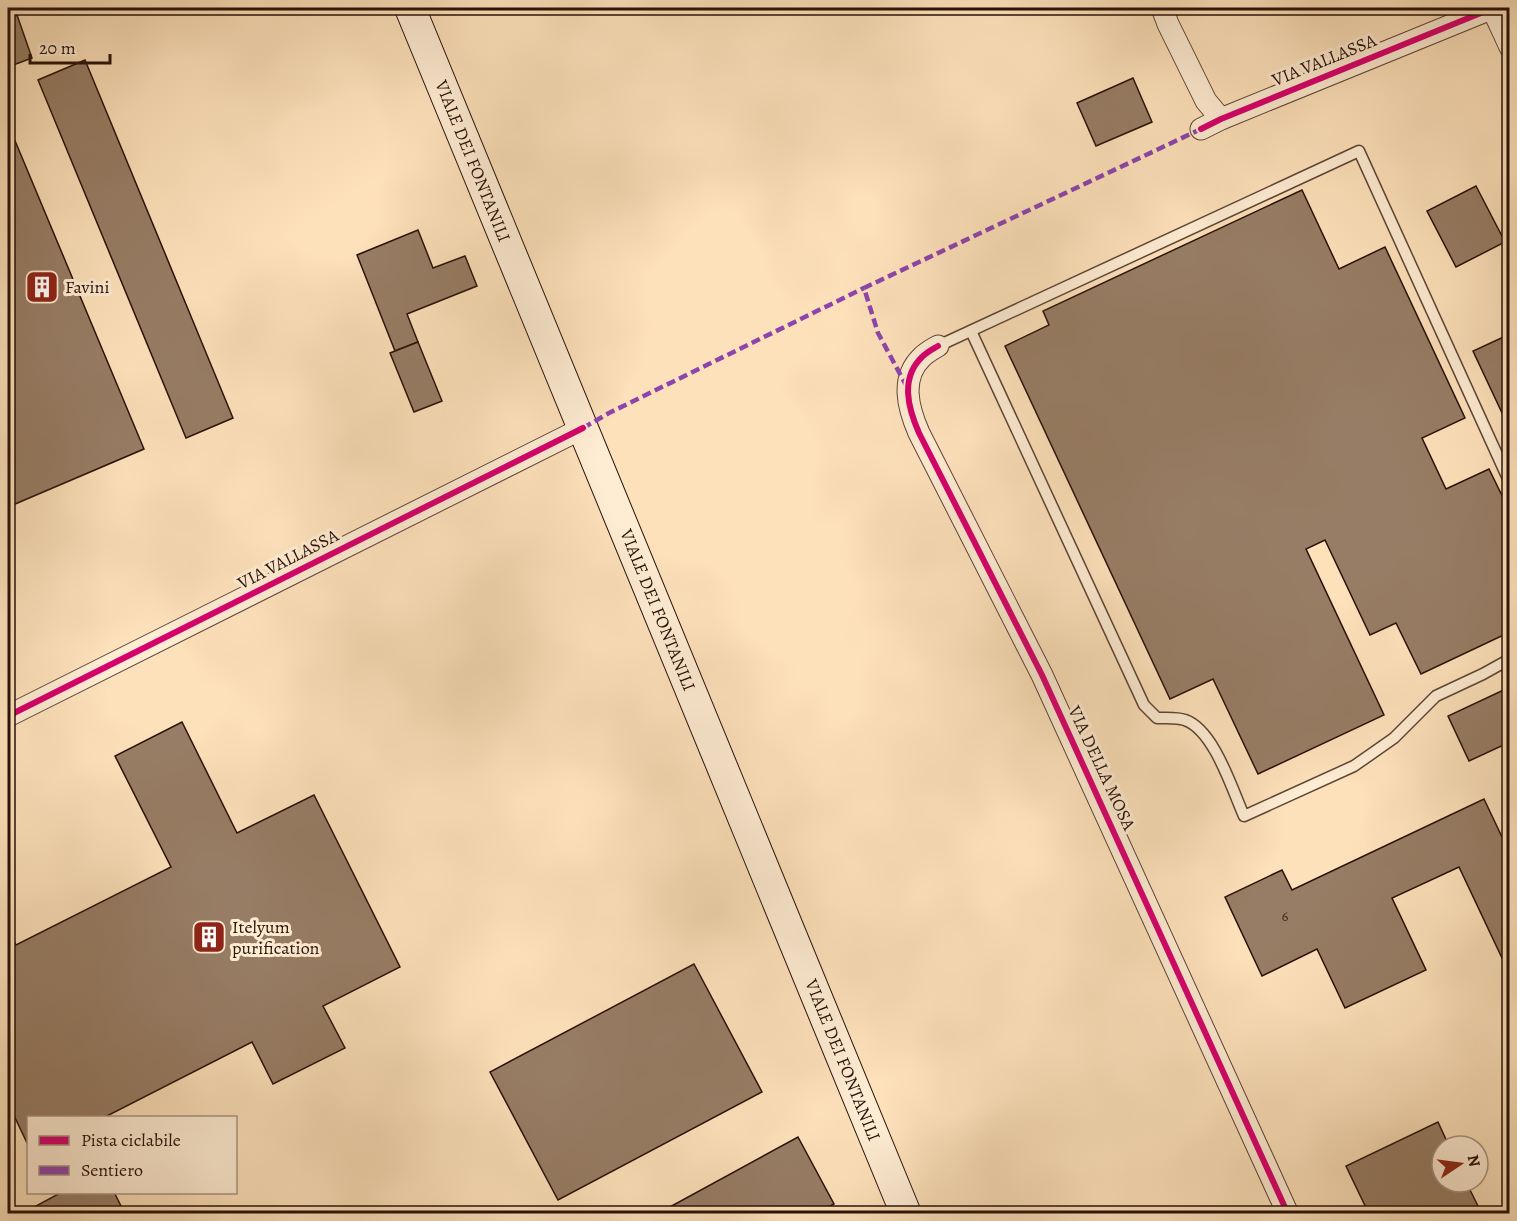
<svg xmlns="http://www.w3.org/2000/svg" width="1517" height="1221" viewBox="0 0 1517 1221" font-family="Alegreya,serif">
  <rect width="100%" height="100%" fill="#fde1bb"/>
  <filter id="stains"><feTurbulence type="fractalNoise" baseFrequency=".00333" numOctaves="4"/><feColorMatrix values="0 0 0 0 .2 0 0 0 0 .09 0 0 0 0 .02 0 0 0 .5 -.17"/></filter>
  <radialGradient id="worn" r=".72"><stop offset=".6" stop-color="#630" stop-opacity="0"/><stop offset="1" stop-color="#630" stop-opacity=".3"/></radialGradient>
  <!-- building -->
  <g fill="#977d65" stroke="#281108" stroke-width="1.5">
    <path d="M17,15L32,58L8,67V19Z"/>
    <path d="M85,60L233,418L186,438L38,80Z"/>
    <path d="M1133,78L1152,122L1096,146L1077,103Z"/>
    <path d="M8,124L144,449L8,507Z"/>
    <path d="M1476,186L1505,242L1456,267L1427,211Z"/>
    <path d="M1302,190L1339,269L1385,247L1465,418L1422,438L1446,489L1489,469L1510,512V632L1421,674L1396,623L1370,635L1325,540L1306,549L1384,715L1258,774L1213,679L1170,699L1005,346L1049,325L1043,311Z"/>
    <path d="M418,230L433,268L465,256L477,286L407,314L418,342L395,351L357,255Z"/>
    <path d="M1510,334V430L1473,351Z"/>
    <path d="M418,342L442,401L414,412L390,353Z"/>
    <path d="M1510,687V742L1469,761L1448,716Z"/>
    <path d="M182,722L237,833L314,795L400,967L323,1006L345,1048L273,1084L252,1042L103,1118H28V1145L8,1103V928L16,945L171,867L115,756Z"/>
    <path d="M1484,799L1510,854V955L1502,958L1459,867L1392,898L1426,970L1345,1008L1317,949L1262,976L1225,897L1282,870L1292,890Z"/>
    <path d="M694,964L762,1092L558,1200L490,1072Z"/>
    <path d="M1438,1122L1449,1146H1442V1182H1466L1482,1214H1369L1346,1166Z"/>
    <path d="M798,1137L834,1204L815,1214H657Z"/>
    <path d="M62,1192H114L125,1214H40L36,1206Z"/>
  </g>
  <g fill="none" stroke-linecap="round" stroke-linejoin="round">
    <defs>
      <g id="lane">
        <path d="M971,331L1144,705L1157,718C1165,718 1177,717 1185,720C1214,730 1232,789 1244,816L1354,766L1394,738L1436,696L1483,674L1510,659"/>
        <path d="M938,346L1359,151L1510,483"/>
      </g>
      <g id="street">
        <path d="M1162,8L1168,24L1206,101L1221,119"/>
        <path d="M1492,8L1510,47"/>
        <path d="M1201,129L1221,119L1493,8"/>
        <path d="M938,346C933,349 927,352 922,357C900,378 908,408 919,433L1042,675L1288,1214"/>
        <path d="M8,716L583,428"/>
      </g>
      <path id="secondary" d="M410,8L906,1214"/>
    </defs>
    <!-- lane casing -->
    <use href="#lane" stroke="#5d4535" stroke-width="13"/>
    <!-- street casing -->
    <use href="#street" stroke="#5d4535" stroke-width="23"/>
    <!-- secondary casing -->
    <use href="#secondary" stroke="#281108" stroke-width="32"/>
    <!-- lane -->
    <use href="#lane" stroke="#feecd3" stroke-width="10"/>
    <!-- street -->
    <use href="#street" stroke="#feecd3" stroke-width="21"/>
    <!-- secondary -->
    <use href="#secondary" stroke="#feecd3" stroke-width="30"/>
    <!-- quiet -->
    <g stroke="#8e44ad" stroke-width="4.5" stroke-dasharray="9 4.5" stroke-linecap="butt">
      <path d="M907,387L878,333L864,288L1201,129"/>
      <path d="M583,428L609,413L864,288"/>
    </g>
    <defs>
      <g id="cycleway">
        <path d="M1201,129L1221,119L1493,8"/>
        <path d="M938,346C933,349 927,352 922,357C900,378 908,408 919,433L1042,675L1288,1214"/>
        <path d="M8,716L583,428"/>
      </g>
    </defs>
    <!-- cycleway casing -->
    <use href="#cycleway" stroke="#feecd3" stroke-width="10"/>
    <!-- cycleway -->
    <use href="#cycleway" stroke="#d6006c" stroke-width="6"/>
  </g>
  <!-- icons -->
  <defs>
    <symbol id="building-square" viewBox="-11 -11 22 22"><rect x="-9" y="-9" width="18" height="18" rx="4" fill="#8f2418" stroke="#feecd3"/><path d="M-4-6H4V6H1V3H-1V6H-4ZM-2.5-4.3h1.7v1.8h-1.7ZM.8-4.3h1.7v1.8H.8ZM-2.5-1h1.7V.8h-1.7ZM.8-1h1.7V.8H.8Z" fill="#fff"/></symbol>
  </defs>
  <g fill-rule="evenodd">
    <use href="#building-square" x="23" y="268" width="38" height="38"/>
    <use href="#building-square" x="190" y="918" width="38" height="38"/>
  </g>
  <g text-anchor="middle" stroke-width="6" stroke-linejoin="round" paint-order="stroke">
    <!-- number labels -->
    <g font-size="15" fill="#442c1f">
      <text x="1285" y="921">6</text>
    </g>
    <!-- street labels -->
    <g font-size="18" fill="#281108" stroke="#feecd3">
      <text transform="translate(1324 60) rotate(-22)" y="6">VIA VALLASSA</text>
      <text transform="translate(473 161) rotate(68)" y="6">VIALE DEI FONTANILI</text>
      <text transform="translate(288 559) rotate(-27)" y="6">VIA VALLASSA</text>
      <text transform="translate(658 610) rotate(68)" y="6">VIALE DEI FONTANILI</text>
      <text transform="translate(1102 768) rotate(65)" y="6">VIA DELLA MOSA</text>
      <text transform="translate(843 1060) rotate(68)" y="6">VIALE DEI FONTANILI</text>
    </g>
    <!-- poi labels -->
    <g font-size="18" fill="#281108" stroke="#feecd3" text-anchor="start">
      <text x="65" y="293">Favini</text>
      <text x="232" y="933">Itelyum<tspan x="232" dy="21">purification</tspan></text>
    </g>
  </g>
  <!-- margin -->
  <rect width="1517" height="1221" fill="none" stroke="#fde1bb" stroke-width="30"/>
  <rect x="9" y="9" width="1499" height="1203" fill="none" stroke="#281108" stroke-width="3"/>
  <rect x="15" y="15" width="1487" height="1191" fill="none" stroke="#281108" stroke-width="1.5"/>
  <!-- legend -->
  <rect x="27" y="1116" width="210" height="78" fill="#feecd3" stroke="#a89482" stroke-width="1.5"/>
  <rect x="39" y="1136" width="30" height="9" fill="#d6006c" stroke="#a89482" stroke-width="1.5"/>
  <text x="81" y="1146" font-size="18" fill="#281108">Pista ciclabile</text>
  <rect x="39" y="1166" width="30" height="9" fill="#8e44ad" stroke="#a89482" stroke-width="1.5"/>
  <text x="81" y="1176" font-size="18" fill="#281108">Sentiero</text>
  <!-- north arrow -->
  <g transform="translate(1460 1164) rotate(77)"><circle r="28" fill="#feecd3" stroke="#a89482" stroke-width="1.5"/>
  <path d="M0-4.5L10 22L0 15L-10 22Z" fill="#8f2418"/>
  <text y="-9" font-size="16" font-weight="bold" text-anchor="middle" fill="#281108">N</text>
  </g>
  <!-- scale -->
  <path d="M30 54v9h80v-9" fill="none" stroke="#281108" stroke-width="3"/>
  <text x="39" y="54" font-size="18" fill="#281108" stroke="#feecd3" stroke-width="4.5" paint-order="stroke">20 m</text>
  <rect width="100%" height="100%" filter="url(#stains)"/>
  <rect width="100%" height="100%" fill="url(#worn)"/>
</svg>
